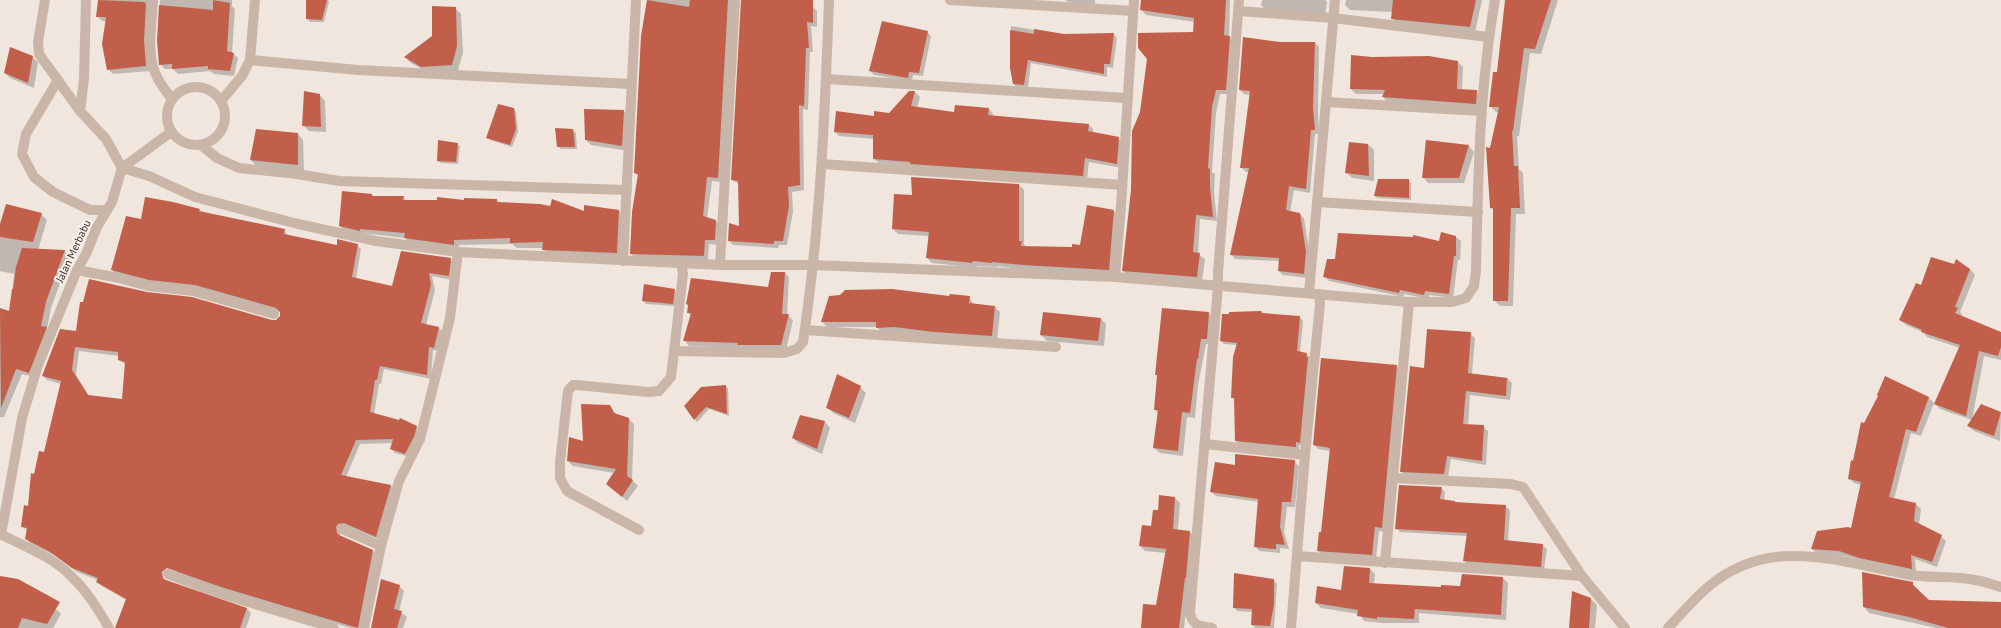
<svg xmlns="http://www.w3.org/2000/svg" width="2001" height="628" viewBox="0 0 2001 628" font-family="'PT Sans',sans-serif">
  <rect width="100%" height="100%" fill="#f1e6dd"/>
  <!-- shadow -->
  <g fill="#0003" fill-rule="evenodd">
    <path d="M99,0H155L151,71L113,74L108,69L106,21H102L97,16Z"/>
    <path d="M160,0H232V6L235,9L232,53L238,58L234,76L214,74L210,71L178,74L173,69H165L160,64L158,40Z"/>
    <path d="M307,0H328L329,2L324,22H310L307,19Z"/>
    <path d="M647,0H735L723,182L712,181L707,218L716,221L720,225L719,245L709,244L708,260L636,258L631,254L638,176L635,173L642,36Z"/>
    <path d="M785,0L812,6L817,11V27L811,26L813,52H810L808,110L803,109L804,190L792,192L793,212L787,245H779L778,248L733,245L729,241L740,228L739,184L732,180Z"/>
    <path d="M1065,0H1095V5L1068,2Z"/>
    <path d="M1141,0H1230L1229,36L1234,42L1230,94H1220L1216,113L1212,172L1215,174L1214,192L1217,221L1200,219L1198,254L1205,259L1202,281L1128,276L1123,271L1194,33L1195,22L1146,15L1141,10Z"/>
    <path d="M1262,0H1325L1327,2L1325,15L1266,10L1261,5Z"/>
    <path d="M1346,0H1482L1475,32L1397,23L1392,18V12L1350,10L1345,5Z"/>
    <path d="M1506,0H1558L1541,54L1530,53L1519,136H1517L1519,169L1523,173L1525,214H1516L1513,306H1500L1494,300V210L1491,208L1490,149L1499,112H1496L1490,106L1497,74Z"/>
    <path d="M455,8L461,14L463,53L458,70L428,72L411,63L405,57L433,37Z"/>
    <path d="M1011,26L1064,35L1113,34L1117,38L1113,68L1107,67V77L1031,63L1028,88H1017L1014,84L1011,68Z"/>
    <path d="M927,32L931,36L923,76L913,75L912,81L874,75L870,71Z"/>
    <path d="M1280,43H1315L1319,47L1318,113L1319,134H1315L1310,193L1294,190L1290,212L1300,214L1304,218L1310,257L1308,278L1283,275L1279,271L1280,261L1235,259L1231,254L1249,172H1246L1241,167L1250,95L1244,94L1240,90Z"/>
    <path d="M32,57L38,62L34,88L10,78L5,73Z"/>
    <path d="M1372,58L1457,61L1463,67L1462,90L1477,91L1482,96L1481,109L1388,102L1383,97L1384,94H1356L1351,89Z"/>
    <path d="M909,92H915L920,97L917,108L955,113L989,109L993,114V117L1088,124L1093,129V133L1118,138L1123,143L1122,168L1089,162L1087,180L879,163L874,159V139L839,136L835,132L890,114Z"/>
    <path d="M320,95L325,101L326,132L309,131L303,125Z"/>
    <path d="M514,109L516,112L518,132L512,147L490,140L488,138Z"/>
    <path d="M624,111L629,117L628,151L591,145L586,140Z"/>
    <path d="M573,130L576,133L577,149H561L558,146Z"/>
    <path d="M298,134L303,140L304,170L256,166L251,160Z"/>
    <path d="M1426,141L1469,146L1474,152L1464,183H1428L1423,177Z"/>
    <path d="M1350,143L1368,144L1374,150V181L1352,178L1346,172Z"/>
    <path d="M457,144L460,146L458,164L441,163L438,161Z"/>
    <path d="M1408,180L1411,183V200L1377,198L1375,196Z"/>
    <path d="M1019,185L1024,190V244L1026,247L1073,248L1081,246L1114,211L1119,216L1114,275L1029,270L997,266V267L977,266V268L932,263L927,258L929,236L898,234L893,229L913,196Z"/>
    <path d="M372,195L374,197H403L407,201L497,200L499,203L584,212L619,211L624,217L622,258L548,255L543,248H517L512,244L459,245V250L410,243L405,238L345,231L340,226Z"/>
    <path d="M199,210L203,213L284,230L288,236L338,246L357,245L361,249L356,279L393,287L450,259L454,263L452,280L432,276L435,290L426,325L439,328L443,332L438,351L433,350L431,379L384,369L381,384H379L374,415L416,427L420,431L410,457L395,453L391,449L393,443L360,444L346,477L391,486L395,490L381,540L349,527L340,531V536L373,551L377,555L362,628H350L226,591L178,573L165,553L137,606L102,586L97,582L98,580L77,572L56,556L30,543L26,538L28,531L22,526L29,508L35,475L44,453L61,384L47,380L43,376L77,332L276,321L281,317V312L200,289L154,283L116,274L112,270L142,221ZM79,351L119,356V360L126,365L123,400L89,396L76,375Z"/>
    <path d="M41,214L47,220L38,250L65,251L70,256L51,308L47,329L51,333L34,377L22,374L4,417H0V315L2,310L10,313L14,274L0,271V228Z"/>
    <path d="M1456,237L1461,241L1460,260H1458L1453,298L1429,295V299L1404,294V297L1329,281L1324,276L1336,260L1440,242Z"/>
    <path d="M1955,265L1970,269L1975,275L1960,312L1962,314L1961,317L2001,333V360L1984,356L1972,420L1940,409L1935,404L1960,348L1927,337L1923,332L1906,325L1900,320L1922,286Z"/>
    <path d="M784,272L789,277L787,315L793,320L786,350L689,346L685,341L691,316L688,313L689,306L687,304L769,289Z"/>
    <path d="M674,290L677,293L675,306L646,304L643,301Z"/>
    <path d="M950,297H969L974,305L995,307L1000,312L997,341L882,333L877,327H827L822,322Z"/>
    <path d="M1209,313L1214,319L1212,344H1206L1198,385L1195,418L1187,417L1183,456L1160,453L1154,448L1158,413L1155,410L1158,376L1156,375Z"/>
    <path d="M1263,314L1300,317L1303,321L1300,353L1307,354L1310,357L1303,446L1299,445V450L1239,444L1236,440L1235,400L1232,397L1238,345L1224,344L1221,341Z"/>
    <path d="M1101,319L1106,324L1104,346L1047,341L1041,335Z"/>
    <path d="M1470,333L1475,338L1472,374L1507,378L1512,383L1510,400L1470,395L1468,426H1483L1488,431L1486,465L1451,459L1448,478L1405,476L1401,471Z"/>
    <path d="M1396,366L1401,370L1386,532L1379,531L1376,559L1323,555L1318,551L1322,533L1330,451L1318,449L1314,445Z"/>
    <path d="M1886,377L1929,398L1934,403L1921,436L1911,433L1894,499L1916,504L1921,509L1919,525L1941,536L1946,541L1937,567L1915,559L1916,573L1865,562L1845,556L1817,554L1812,549L1852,530L1861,485L1854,483L1849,478L1864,424L1879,396Z"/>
    <path d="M725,386L728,388L729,416L709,409L697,422L686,406Z"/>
    <path d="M860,387L866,393L855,423L833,413L828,407Z"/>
    <path d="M610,406L617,415L629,419L634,424L632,480L638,486L627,501L607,484L614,473L573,466L568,461L584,442Z"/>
    <path d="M1981,406L2001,413L2000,441L1974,431L1968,426Z"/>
    <path d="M825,422L830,428L822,454L798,443L793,438Z"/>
    <path d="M1294,461L1299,466L1295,507H1287L1284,532L1289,549L1280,548V553L1259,551L1255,546L1259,502L1216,496L1211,492L1236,466Z"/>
    <path d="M1441,488L1445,492L1444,501L1455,502L1457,503L1505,506L1510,510L1508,542L1542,545L1547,549L1544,570L1469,565L1464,561L1467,536L1400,532L1396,528Z"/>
    <path d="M1175,498L1180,503L1178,530L1190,532L1195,537L1184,628H1142L1157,606L1166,553L1145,551L1140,546L1152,527L1158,511Z"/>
    <path d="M1344,567L1370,569L1375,574L1374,585L1442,588L1461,587L1463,575L1503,578L1508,583L1506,620L1419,613V623H1382L1364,621L1359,614L1321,608L1316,603L1342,591Z"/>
    <path d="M0,576L56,609L61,614L53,628H0Z"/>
    <path d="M1274,580L1277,584L1274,628H1255L1252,624L1253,612L1237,611L1234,607Z"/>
    <path d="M169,582L247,609L251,613L246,628H151Z"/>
    <path d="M1912,583L1928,601L2001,608V628H1936L1869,613L1864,607Z"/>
    <path d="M399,586L404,591L399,611L407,617L403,628H372Z"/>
    <path d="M1573,592L1591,599L1597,605L1595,628H1570Z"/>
  </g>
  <!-- building -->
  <g fill="#c25f4a" fill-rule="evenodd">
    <path d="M98,0L144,2L146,4L144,40L146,66L107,70L102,44L106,17H96Z"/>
    <path d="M213,0L230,3L227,51L234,53L230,71L208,69V66L172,69V64L159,65L157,40L159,5L213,10Z"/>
    <path d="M306,0H327L322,20L306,19Z"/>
    <path d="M647,0L689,7L690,0H728L718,178L707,177L703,216L716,220L715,240H705L704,256L630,254L632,212L638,174L634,173L641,36Z"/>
    <path d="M741,0H813V23L807,22L809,48H806L804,106L799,105L800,185L788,187L789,206L783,241H774V244L728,241L729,223L739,226L738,181L731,180Z"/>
    <path d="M1141,0H1226L1224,35L1230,36L1226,90H1216L1212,107L1208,168L1210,169V187L1213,217L1196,215L1193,252L1200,253L1197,277L1122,271L1131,190L1132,131L1140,112L1147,59L1138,48V33L1193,32L1194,18L1140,10Z"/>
    <path d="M1393,0H1476L1470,27L1391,19Z"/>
    <path d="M1505,0H1551L1535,49L1524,48L1513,131H1512L1514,166H1518L1520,208H1511L1508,301H1493V208H1490L1486,147L1490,148L1499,107H1489L1493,72H1497Z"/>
    <path d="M432,6L456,7L457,46L452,65L421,67L404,57L432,36Z"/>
    <path d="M882,21L928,31L919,73L909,72L908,78L869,71Z"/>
    <path d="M1034,29L1064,34L1114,33L1110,64H1104V74L1028,60L1024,85L1013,84L1010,68V30L1034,34Z"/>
    <path d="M1243,37L1280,42H1315L1313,108L1315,130H1311L1306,189L1289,186L1286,210L1300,213L1306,252L1304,274L1278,271L1279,258L1230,255L1249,168H1240L1250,91L1239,90Z"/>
    <path d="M10,47L33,56L28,83L4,73Z"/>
    <path d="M1351,55L1372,57L1429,56L1458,61L1457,89L1477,90L1476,104L1382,97L1385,90L1350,89Z"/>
    <path d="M304,91L320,94L321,127L302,126Z"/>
    <path d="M909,91H915L911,106L954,112L955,105L989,108L988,115L1089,124L1088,131L1119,137L1117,164L1085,158L1083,176L910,164V162L873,159V135L834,132L836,111L874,116V111L889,113Z"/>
    <path d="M498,104L514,108L516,129L510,145L486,138Z"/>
    <path d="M584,109L624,110L622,146L585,140Z"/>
    <path d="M555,128L573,129L575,147H557Z"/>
    <path d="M256,129L298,133V165L250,160Z"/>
    <path d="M438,140L458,143L456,162L437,161Z"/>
    <path d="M1426,140L1469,145L1459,178H1422Z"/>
    <path d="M1349,142L1368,144L1369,176L1345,173Z"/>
    <path d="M911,177L1019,184V241H1022L1021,246L1072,247V244L1080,245L1087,205L1114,210L1109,270L1023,265L992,262V263L973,261L972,263L926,258L929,232L892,229L894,194L912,195Z"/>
    <path d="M1378,179H1409V198L1374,196Z"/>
    <path d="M342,191L372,194V196H404L403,200H437V197L464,200V198L497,199V202L540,204L550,206L552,199L584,211V205L619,210L617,253L542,250L543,242L510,243V238L454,240V245L404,238L405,233L360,229V231L339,226Z"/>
    <path d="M145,197L173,202L200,209L199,211L285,229L284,234L337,245V239L358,244L352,277L392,286L401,251L451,258L449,276L429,273L431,285L421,323L439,327L434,348L429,347L427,375L380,366L377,380H375L370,412L399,420L400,418L417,426L414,437L405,454L390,449L393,439L356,440L341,475L391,485L376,537L344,523L338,524L336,527L337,533L339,535L373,550L358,628L221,587L167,568L162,572L163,578L166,580L247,608L240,628H115L126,599L96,582L98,578L72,568L50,552L25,539L27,528L21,527L24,505L28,506L31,473L34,474L39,451L44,452L61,381L42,376L60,329L76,331L80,302H83L89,279L147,292L192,297L272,320H276L280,316V312L276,308L195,285L149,280L111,270L126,216L141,219ZM75,347L118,352V360L125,362L122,399L88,395L72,370Z"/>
    <path d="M6,204L42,213L33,242L0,237V224Z"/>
    <path d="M1441,232L1456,236V256H1454L1449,294L1425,291L1424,295L1400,290L1399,293L1323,277L1327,259H1335L1338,233L1413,237V235L1439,241Z"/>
    <path d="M22,248L65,250L46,302L41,326L47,327L29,373L16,369L1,408L0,308L9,311L12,289H13L16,267Z"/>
    <path d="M1931,257L1954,264L1956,259L1970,269L1955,307L1958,308L1955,313L2001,332V347L1998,356L1979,351L1966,416L1934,404L1960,345L1921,332L1922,330L1899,320L1916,283L1921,285Z"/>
    <path d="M771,272H785L782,314H789L781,345H737L738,343L683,341L691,313H687L688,305L686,304L691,278L768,287Z"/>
    <path d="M644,284L675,289L673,304L642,301Z"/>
    <path d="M892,289L949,296L950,294L970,296L969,303L995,306L992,336L934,332L894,327L876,328V322H821L829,296L840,295L845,290Z"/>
    <path d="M1162,308L1209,312L1207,339H1201L1198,359H1197L1190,413L1182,412L1178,451L1153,448L1158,410H1154L1157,375H1155Z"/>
    <path d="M1261,311L1262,313L1300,316L1297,351L1307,353L1306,357H1308L1300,443L1296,442V447L1235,441L1234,398H1231L1233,357L1237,343L1220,341L1222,314H1229V312Z"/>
    <path d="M1043,312L1101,318L1098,341L1040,335Z"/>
    <path d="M1427,329L1471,332L1468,373L1507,378L1506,396L1466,391L1463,424L1484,425L1482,461L1447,456L1444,474L1400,472L1410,366L1424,368Z"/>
    <path d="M1321,358L1397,365L1382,528L1375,527L1372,555L1317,551L1319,532H1321L1330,448L1313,445Z"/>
    <path d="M837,374L861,386L849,418L826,408Z"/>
    <path d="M1885,376L1929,397L1916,432L1906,429L1889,497L1916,503L1914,521L1942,535L1932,562L1911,555L1912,569L1859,558L1839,551L1811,549L1817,531L1848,527L1851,528L1861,482L1848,479L1851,460L1853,461L1861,422L1864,423L1878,396L1877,395Z"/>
    <path d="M726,385L727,414L706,407L694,420L684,406L701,387Z"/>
    <path d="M581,404L610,405L614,413L629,418L627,476L633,480L622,497L606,484L616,469L567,461L569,437L583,441Z"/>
    <path d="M1981,404L2001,412L1994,436L1967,426Z"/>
    <path d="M800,415L825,421L817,449L792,438Z"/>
    <path d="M1235,454L1295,460L1291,502H1282L1280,527L1285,545L1276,544V549L1254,547L1258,499L1210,492L1215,462L1235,465Z"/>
    <path d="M1399,485L1442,487L1440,499L1455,501V502L1506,505L1504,540L1543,544L1541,567L1463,561L1467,533L1395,529Z"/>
    <path d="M1159,495L1175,497L1173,529L1190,531L1186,578H1185L1179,628H1141L1143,604L1156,605L1166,549L1139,546L1142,525L1151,526L1153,510H1158Z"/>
    <path d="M1344,566L1370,568L1369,583L1441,587V585L1460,586L1462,574L1503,577L1501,615L1415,609L1414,619L1377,617V619L1357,616L1358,610L1315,603L1317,586L1341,590Z"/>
    <path d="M1862,572L1913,582V585L1929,600L2001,602V628H1948L1909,617L1863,607Z"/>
    <path d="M1234,573L1274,579V604L1270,626L1251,625L1252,609L1233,608Z"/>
    <path d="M0,576L18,579L60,602L47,624L22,618L18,628H0Z"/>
    <path d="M381,579L400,585L394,609L402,611L397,628H371Z"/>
    <path d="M1572,591L1591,598L1589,628H1569Z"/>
  </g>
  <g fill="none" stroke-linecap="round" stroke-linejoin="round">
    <!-- lane -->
    <path stroke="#c9b6a9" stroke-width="10" d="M342,529L381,546"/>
    <!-- street -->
    <g stroke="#c9b6a9" stroke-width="10">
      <path d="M153,0C152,26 145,55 158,79C162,86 167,93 172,99"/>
      <path d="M950,0L1133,11"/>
      <path d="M1239,11L1333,18L1488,37"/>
      <path d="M250,60L358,70L631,84"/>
      <path d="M826,79L1126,98"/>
      <path d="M58,80L26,134L22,154L34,177L53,192L90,210H107"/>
      <circle cx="196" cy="116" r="29"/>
      <path d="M221,101L242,76L250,60L255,0"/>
      <path d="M1326,102L1481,111"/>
      <path d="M80,111L84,79L86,0"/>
      <path d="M201,145L217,158L239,168L297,174L339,181L627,190"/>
      <path d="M822,164L1122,185"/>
      <path d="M122,168L149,176L195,197L298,224L376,241L458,252L720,265H812L1115,277L1409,302H1452L1466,298L1474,286L1476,271C1478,181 1479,90 1495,0"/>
      <path d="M122,168L171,132"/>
      <path d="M1317,202L1478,212"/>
      <path d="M623,261L636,0"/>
      <path d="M720,265L735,0"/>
      <path d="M77,270L119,278L148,286L193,291L274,314"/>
      <path d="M1115,277L1121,206L1134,0"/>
      <path d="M1309,293L1335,0"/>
      <path d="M805,330L1056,347"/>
      <path d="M675,351L784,353L797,349L803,342C820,229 825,114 829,0"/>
      <path d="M1205,444L1305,455"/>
      <path d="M1393,478L1511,484L1523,487L1582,576"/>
      <path d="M639,530L567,491L560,478V462L568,391L573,385H577L648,392L659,391L671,377L683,274L681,262"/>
      <path d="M0,534C24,546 53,557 71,576C87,591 98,609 109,628"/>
      <path d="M1,535L22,418L38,365L77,270L86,254L97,227L112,202L122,168L106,139L80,111L39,54L38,42L45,0"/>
      <path d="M1297,556L1582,576L1625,628"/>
      <path d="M1385,563L1409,302"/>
      <path d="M168,574L219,593L334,628"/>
      <path d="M364,628L381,546L391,510L399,481L420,439L434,383L450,318L458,252"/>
      <path d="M1212,628C1200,626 1192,626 1190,612L1218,286V272L1239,0"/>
      <path d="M1291,628L1305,455L1320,304L1319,294"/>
      <path d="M1668,628C1681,614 1694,599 1708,587C1769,535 1836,561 1905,574C1928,579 1952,575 1975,580C1984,581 1992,585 2001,587"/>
    </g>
  </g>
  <g text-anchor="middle" stroke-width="4" stroke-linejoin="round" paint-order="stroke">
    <!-- street labels -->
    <g font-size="11" fill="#372c29" stroke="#f9f1e9">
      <text transform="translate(73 251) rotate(-65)" y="4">Jalan Merbabu</text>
    </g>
  </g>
</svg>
